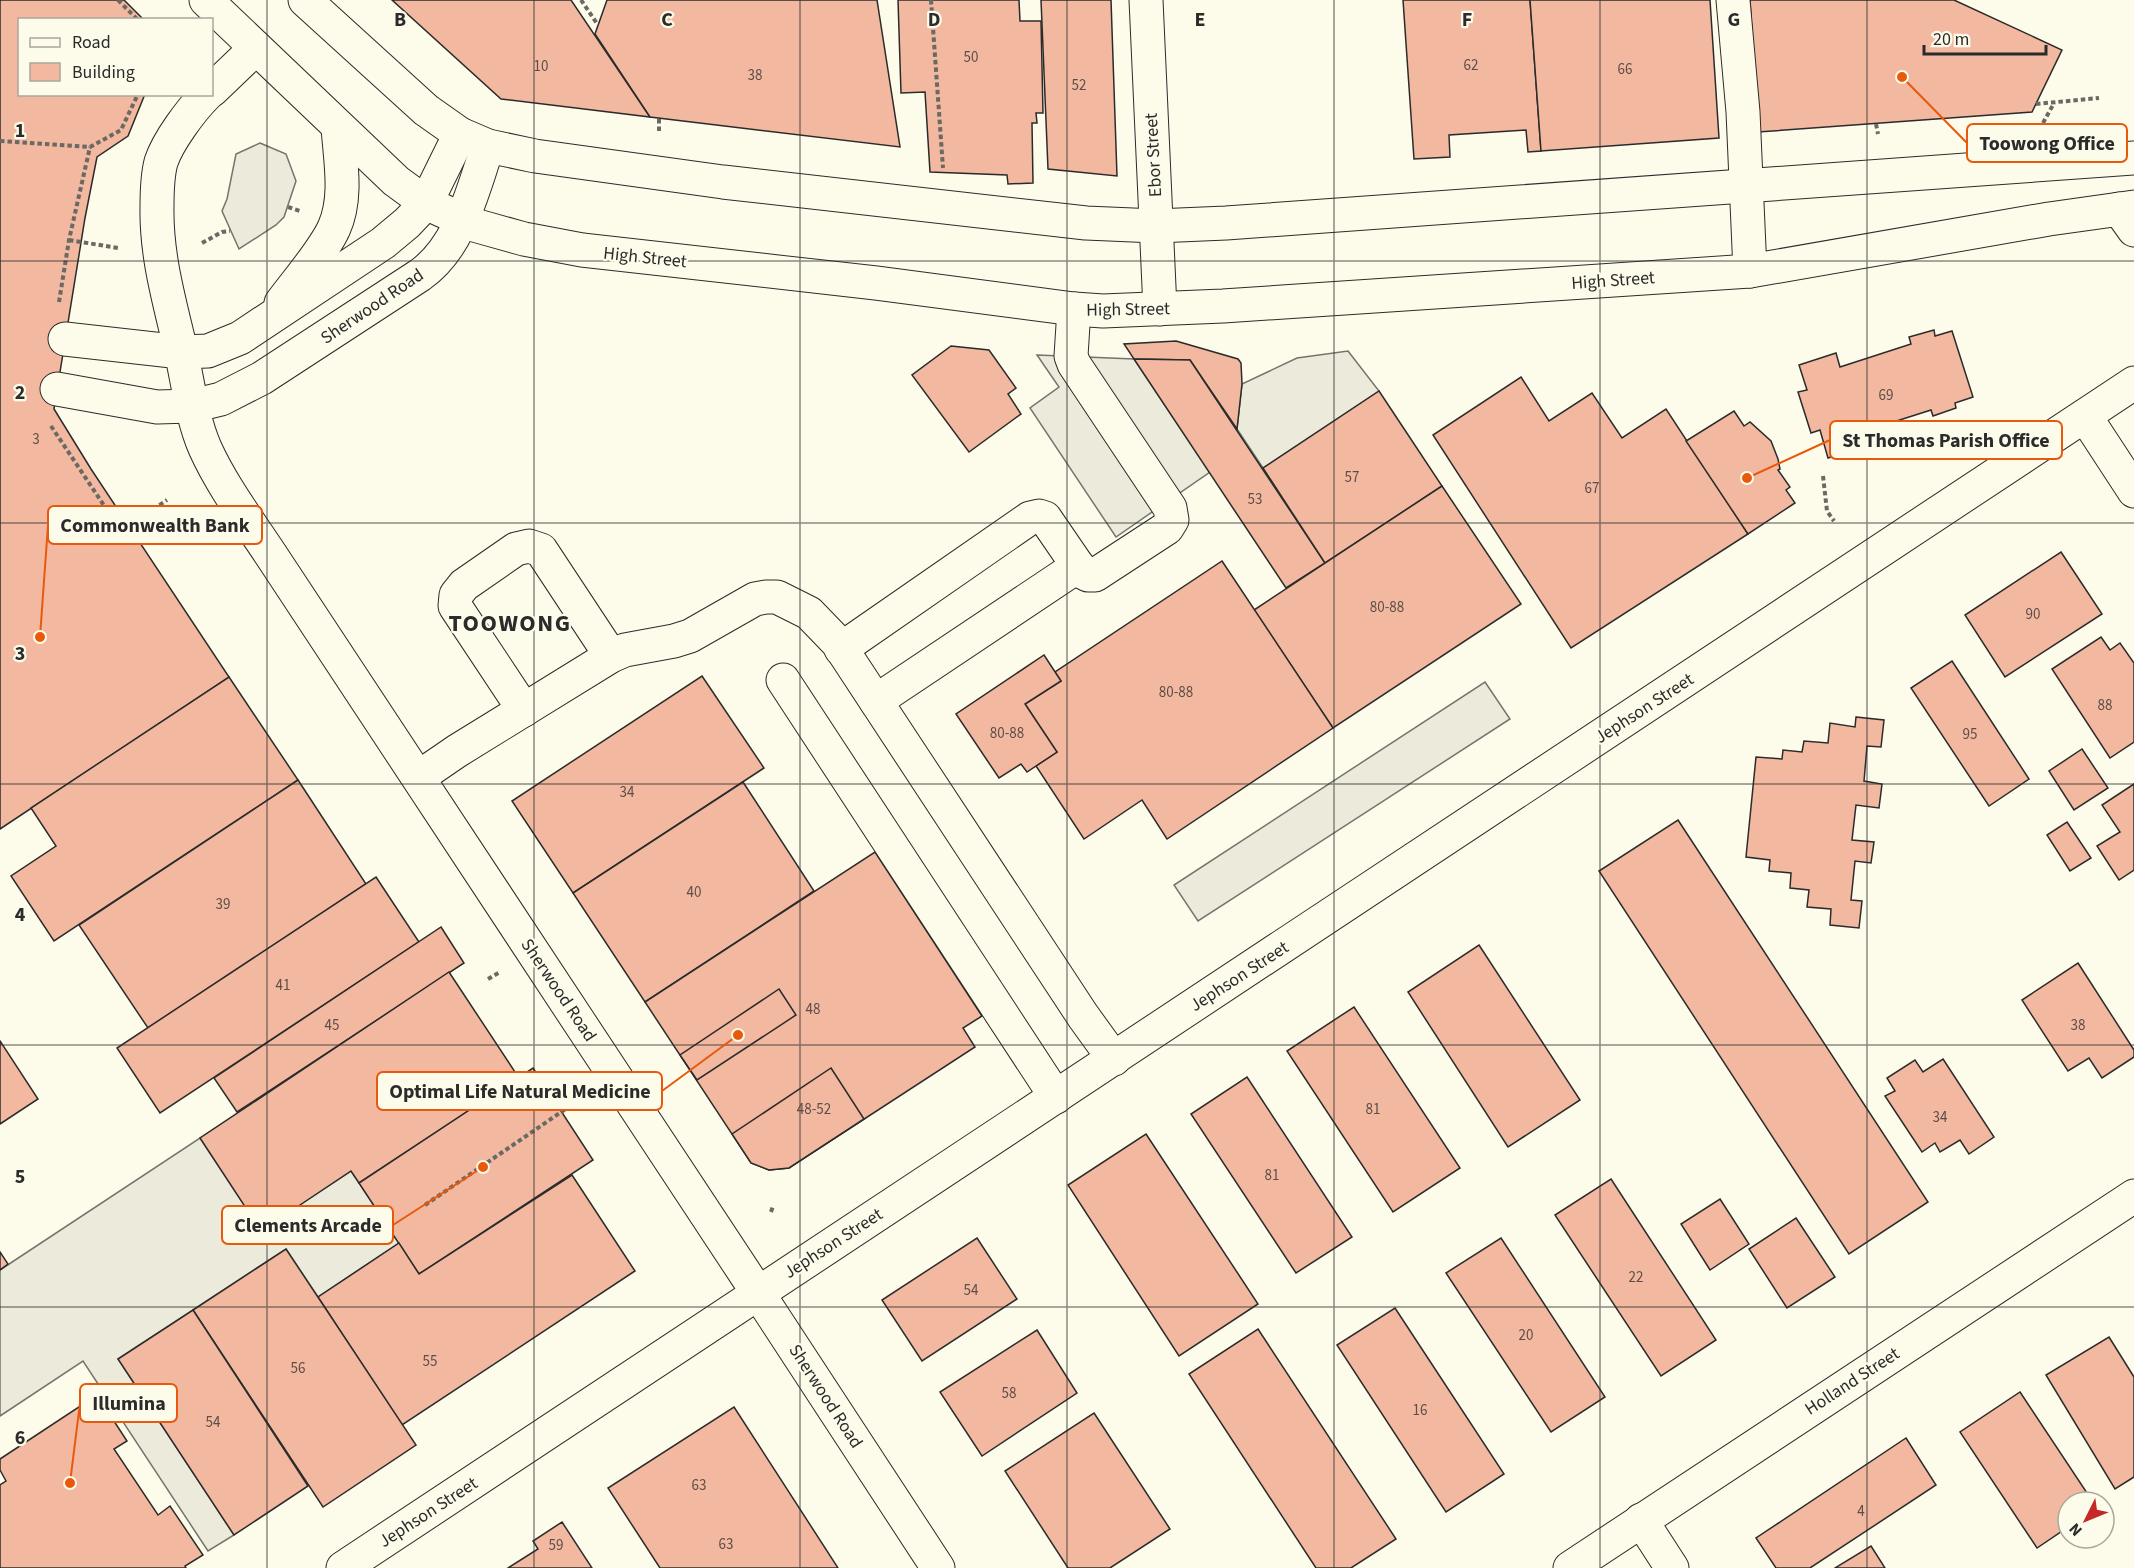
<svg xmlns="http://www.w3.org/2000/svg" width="2134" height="1568" viewBox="0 0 2134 1568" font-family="'Source Sans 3',sans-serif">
  <rect width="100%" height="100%" fill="#fdfbea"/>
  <!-- parking -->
  <g fill="#eceadb" stroke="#74746e" stroke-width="1.5">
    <path d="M260,143L286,154L296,181L284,217L276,225L239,249L222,211L227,199L236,154Z"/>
    <path d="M1348,351L1379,391L1263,468L1237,429L1242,384L1297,358Z"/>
    <path d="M1037,355L1134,359L1210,472L1116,537L1030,408L1059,387Z"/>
    <path d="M1485,682L1510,719L1198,921L1174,885Z"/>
    <path d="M200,1138L261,1230L351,1171L399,1243L318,1297L286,1249L118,1359L234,1535L208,1551L83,1361L0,1416V1270Z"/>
  </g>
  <!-- building -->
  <g fill="#f2b8a0" stroke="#2b2b2b" stroke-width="1.5">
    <path d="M0,0H124L144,20H20V94H145L128,136L97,157L85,218L54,409L91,469L229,677L0,829Z"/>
    <path d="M392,0H571L650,117L501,99Z"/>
    <path d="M607,0H877L900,147L650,117L595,34Z"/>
    <path d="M898,0H1019L1020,21H1041L1043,113H1036L1037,123H1032L1033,183L1008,184L1007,175L930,172L925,92L901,93Z"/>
    <path d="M1041,0H1111L1117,176L1048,169Z"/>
    <path d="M1403,0H1530L1541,151L1528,152L1526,130L1449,135L1450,157L1414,159Z"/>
    <path d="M1530,0H1710L1719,138L1541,151Z"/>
    <path d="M1750,0H1954L2062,50L2032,112L1758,132Z"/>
    <path d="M1934,330L1935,336L1952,331L1973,397L1955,403L1956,408L1933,416L1931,410L1862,432L1866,446L1828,458L1820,430L1811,433L1798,392L1807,390L1799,365L1836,353L1840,367L1911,344L1909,337Z"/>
    <path d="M1176,341L1238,359L1241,363L1242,384L1237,429L1190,360L1134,359L1124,344Z"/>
    <path d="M951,346L989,350L1016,388L1008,394L1021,414L969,452L912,375Z"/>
    <path d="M1134,359L1190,360L1325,563L1286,588Z"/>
    <path d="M1521,377L1549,421L1592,393L1622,438L1666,409L1748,534L1571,648L1433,435Z"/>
    <path d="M1379,391L1442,486L1325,563L1263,468Z"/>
    <path d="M1734,411L1744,426L1750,422L1771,441L1778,459L1780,469L1778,470L1790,487L1786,490L1795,503L1748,534L1686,441Z"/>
    <path d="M1442,486L1521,604L1333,728L1254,610Z"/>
    <path d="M2061,552L2102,614L2005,677L1965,615Z"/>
    <path d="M1222,561L1333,728L1167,839L1142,800L1084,839L1036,766L1057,752L1025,704L1061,681L1055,672Z"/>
    <path d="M2101,637L2110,650L2120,643L2134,663V742L2110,758L2052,669Z"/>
    <path d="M1044,655L1061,681L1025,704L1057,752L1027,772L1021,764L999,778L956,714Z"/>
    <path d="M1952,661L2029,779L1989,806L1911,688Z"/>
    <path d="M702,676L764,768L573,893L512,801Z"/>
    <path d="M229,677L298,780L54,941L11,876L56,846L31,808Z"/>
    <path d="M1856,717L1884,720L1881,747L1867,746L1864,781L1882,784L1879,808L1856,805L1852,840L1874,842L1871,863L1855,861L1851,900L1862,901L1859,928L1830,925L1831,909L1807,907L1809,890L1790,888L1791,873L1769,871L1770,860L1746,857L1756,757L1782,759L1783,750L1802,752L1804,741L1828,743L1830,723L1855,727Z"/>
    <path d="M2082,749L2108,788L2074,810L2049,771Z"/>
    <path d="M298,780L366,884L148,1028L79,925Z"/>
    <path d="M743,782L814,891L645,1002L573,893Z"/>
    <path d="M2134,784V870L2119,880L2097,846L2120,832L2102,805Z"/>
    <path d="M1678,820L1928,1202L1849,1254L1599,871Z"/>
    <path d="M2067,822L2091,858L2070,871L2047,835Z"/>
    <path d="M875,852L982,1016L963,1028L975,1047L789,1168L769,1170L751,1163L645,1002Z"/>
    <path d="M376,877L419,942L160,1113L117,1048Z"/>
    <path d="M441,927L464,963L237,1112L214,1078Z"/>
    <path d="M1479,945L1580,1100L1508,1147L1408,992Z"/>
    <path d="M2078,963L2134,1050V1057L2102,1078L2089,1058L2068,1071L2022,1000Z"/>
    <path d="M449,972L519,1078L359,1183L351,1171L261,1231L200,1138Z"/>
    <path d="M779,989L796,1015L697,1080L680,1055Z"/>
    <path d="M1354,1007L1460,1168L1393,1212L1287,1051Z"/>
    <path d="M0,1041L38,1099L0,1124Z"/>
    <path d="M1943,1059L1994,1137L1969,1154L1960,1140L1940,1152L1935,1143L1922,1152L1885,1096L1895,1091L1887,1078L1915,1060L1923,1072Z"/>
    <path d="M533,1068L593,1160L419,1274L359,1183Z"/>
    <path d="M831,1068L864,1119L789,1168L769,1170L751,1163L732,1134Z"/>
    <path d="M1247,1077L1352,1237L1296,1273L1191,1114Z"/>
    <path d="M1146,1134L1258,1304L1179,1356L1068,1185Z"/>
    <path d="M572,1175L635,1271L402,1425L318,1297L399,1243L419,1274Z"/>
    <path d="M1611,1179L1716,1340L1661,1376L1555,1215Z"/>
    <path d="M1720,1199L1749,1244L1710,1270L1681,1224Z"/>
    <path d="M1796,1218L1835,1277L1787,1308L1749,1249Z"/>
    <path d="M977,1238L1017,1299L922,1361L882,1300Z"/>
    <path d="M1501,1238L1605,1397L1551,1432L1446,1273Z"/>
    <path d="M286,1249L416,1445L323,1507L193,1310Z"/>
    <path d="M0,1252L8,1264L0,1270Z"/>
    <path d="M1395,1308L1504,1474L1446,1512L1337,1345Z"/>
    <path d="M193,1310L308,1486L234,1535L118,1359Z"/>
    <path d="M1258,1329L1396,1539L1351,1568H1316L1189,1374Z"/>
    <path d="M1037,1330L1077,1393L982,1456L940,1392Z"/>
    <path d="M2109,1337L2134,1377V1477L2115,1489L2046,1375Z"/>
    <path d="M2020,1392L2093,1502H2068V1527L2037,1548L1960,1432Z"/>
    <path d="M97,1395L127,1441L114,1449L158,1515L170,1506L203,1555L185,1566L186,1568H0V1485L6,1481L0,1470V1459Z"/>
    <path d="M734,1407L838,1568H660L608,1488Z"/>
    <path d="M1094,1413L1170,1529L1110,1568H1068L1005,1471Z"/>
    <path d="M1906,1438L1936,1485L1810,1568H1776L1756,1538Z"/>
    <path d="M562,1522L592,1568H508L538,1549L533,1541Z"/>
    <path d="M1871,1546L1885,1568H1835Z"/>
  </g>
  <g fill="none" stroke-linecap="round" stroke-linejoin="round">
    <defs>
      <g id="minor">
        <path d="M1146,0L1160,309"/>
        <path d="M1733,0L1743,112L1750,271"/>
        <path d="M212,90L256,48"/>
        <path d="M207,94C191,110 168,141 161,162C157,177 157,193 157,207C156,257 170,303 181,351C188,383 192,418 205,448C223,488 251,524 275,561L758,1293"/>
        <path d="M281,303C297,281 323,252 334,228C348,197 340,159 338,127"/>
        <path d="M65,339L181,352L208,351L240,338L383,243L407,223L426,203L460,134"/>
        <path d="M57,389L157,407L192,406L221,399L262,378L420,275C461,246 472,191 488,146"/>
        <path d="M2085,416L2134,491"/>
        <path d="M841,649L1030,518L1039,516L1045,518L1082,572L1088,575H1095L1167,528L1172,520L1170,508L1074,364L1071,356L1074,309"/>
        <path d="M783,680L1056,1097"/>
        <path d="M876,701L1078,566"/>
        <path d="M524,710L455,606L456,595L464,585L516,549L529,546L541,550L611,656"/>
        <path d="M419,777L457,751L611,656L625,650L674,641L690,636L755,599L766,597H777L809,613L837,642L1083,1016L1114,1059"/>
        <path d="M1641,1520L1672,1568"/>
        <path d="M1570,1568L2134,1196"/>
      </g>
      <g id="major">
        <path d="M2119,209L2134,230"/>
        <path d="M758,1293L938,1568"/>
        <path d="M343,1568L2134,383"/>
      </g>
      <g id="highway">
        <path d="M206,0L396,181L426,203L474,225L524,239L582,250L876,283L1074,309L1103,311L1223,306L1750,271L2049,219L2134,207"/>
        <path d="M305,0L426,110L460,134L488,146L535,156L723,182L1086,223L1156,226L1226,223L2134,158"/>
      </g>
    </defs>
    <!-- minor casing -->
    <use href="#minor" stroke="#2b2b2b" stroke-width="35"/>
    <!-- major casing -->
    <use href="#major" stroke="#2b2b2b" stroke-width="35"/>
    <!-- highway casing -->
    <use href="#highway" stroke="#2b2b2b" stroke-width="35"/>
    <!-- path -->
    <g stroke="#6a6964" stroke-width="4" stroke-dasharray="4.5 3" stroke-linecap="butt">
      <path d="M118,0L138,20"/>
      <path d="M581,0L598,25"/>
      <path d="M931,0L943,168"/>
      <path d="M2036,104L2099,98"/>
      <path d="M659,119V131"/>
      <path d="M2043,123L2054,103"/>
      <path d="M1876,124L1878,134"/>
      <path d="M0,141L90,147L121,130L138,94"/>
      <path d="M288,207L300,211"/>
      <path d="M69,240L118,248"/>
      <path d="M202,243L222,232L230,231"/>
      <path d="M59,302L69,240L90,147"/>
      <path d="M51,426L121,531L167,500"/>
      <path d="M1823,476L1827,511L1834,521"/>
      <path d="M488,979L500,972"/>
      <path d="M425,1205L573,1104"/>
      <path d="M771,1212L773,1206"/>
    </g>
    <!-- minor -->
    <use href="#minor" stroke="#fdfbea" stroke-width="33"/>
    <!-- major -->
    <use href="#major" stroke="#fdfbea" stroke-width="33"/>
    <!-- highway -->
    <use href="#highway" stroke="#fdfbea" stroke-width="33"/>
  </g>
  <!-- grid -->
  <path fill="none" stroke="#2b2b2b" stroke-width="1.5" stroke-opacity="0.55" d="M267,0V1568M534,0V1568M800,0V1568M1067,0V1568M1334,0V1568M1600,0V1568M1867,0V1568M0,261H2134M0,523H2134M0,784H2134M0,1045H2134M0,1307H2134"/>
  <g text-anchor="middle" stroke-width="4.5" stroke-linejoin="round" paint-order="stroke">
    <!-- number labels -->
    <g font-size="15" fill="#5d4e48">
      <text x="971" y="62">50</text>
      <text x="1471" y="70">62</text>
      <text x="541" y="71">10</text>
      <text x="1625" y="74">66</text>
      <text x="755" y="80">38</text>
      <text x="1079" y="90">52</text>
      <text x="1886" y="400">69</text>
      <text x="36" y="444">3</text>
      <text x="1352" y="482">57</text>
      <text x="1592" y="493">67</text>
      <text x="1255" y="504">53</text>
      <text x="1387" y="612">80-88</text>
      <text x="2033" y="619">90</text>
      <text x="1176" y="697">80-88</text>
      <text x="2105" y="710">88</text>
      <text x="1007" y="738">80-88</text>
      <text x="1970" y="739">95</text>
      <text x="627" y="797">34</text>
      <text x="694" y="897">40</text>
      <text x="223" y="909">39</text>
      <text x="283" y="990">41</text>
      <text x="813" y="1014">48</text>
      <text x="332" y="1030">45</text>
      <text x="2078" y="1030">38</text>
      <text x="814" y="1114">48-52</text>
      <text x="1373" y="1114">81</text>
      <text x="1940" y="1122">34</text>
      <text x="1272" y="1180">81</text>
      <text x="1636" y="1282">22</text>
      <text x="971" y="1295">54</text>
      <text x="1526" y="1340">20</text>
      <text x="430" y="1366">55</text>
      <text x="298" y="1373">56</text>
      <text x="1009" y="1398">58</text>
      <text x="1420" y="1415">16</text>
      <text x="213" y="1427">54</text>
      <text x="699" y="1490">63</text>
      <text x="1861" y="1516">4</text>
      <text x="726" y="1549">63</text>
      <text x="556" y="1550">59</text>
    </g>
    <!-- street labels -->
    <g font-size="18" fill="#2b2b2b" stroke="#fdfbea">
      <text transform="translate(1153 155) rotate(-93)" y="6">Ebor Street</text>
      <text transform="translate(645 257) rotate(6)" y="6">High Street</text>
      <text transform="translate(1613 280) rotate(-4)" y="6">High Street</text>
      <text transform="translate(372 306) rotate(-34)" y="6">Sherwood Road</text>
      <text transform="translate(1128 309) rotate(-1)" y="6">High Street</text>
      <text transform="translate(1644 708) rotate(-33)" y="6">Jephson Street</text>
      <text transform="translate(1239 976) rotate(-33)" y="6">Jephson Street</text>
      <text transform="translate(559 990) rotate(56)" y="6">Sherwood Road</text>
      <text transform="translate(833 1243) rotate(-33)" y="6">Jephson Street</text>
      <text transform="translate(1852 1381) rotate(-33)" y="6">Holland Street</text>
      <text transform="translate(826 1396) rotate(57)" y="6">Sherwood Road</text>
      <text transform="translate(428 1512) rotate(-33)" y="6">Jephson Street</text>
    </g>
    <!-- district labels -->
    <g font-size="24" font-weight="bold" letter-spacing="1.5" fill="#2b2b2b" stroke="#fdfbea">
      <text x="510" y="631">TOOWONG</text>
    </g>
  </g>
  <g font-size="20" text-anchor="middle" font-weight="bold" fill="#2b2b2b" stroke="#fdfbea" stroke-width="4.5" stroke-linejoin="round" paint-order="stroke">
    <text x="400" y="26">B</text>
    <text x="667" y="26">C</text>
    <text x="934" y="26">D</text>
    <text x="1200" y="26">E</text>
    <text x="1467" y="26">F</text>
    <text x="1734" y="26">G</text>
    <text x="20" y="137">1</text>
    <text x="20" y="399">2</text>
    <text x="20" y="660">3</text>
    <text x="20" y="921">4</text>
    <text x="20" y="1183">5</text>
    <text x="20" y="1444">6</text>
  </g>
  <!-- callouts -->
  <path fill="none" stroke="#e8590c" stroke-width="2" d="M1902 77L1967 143M1747 478L1830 440M40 637L48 525M738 1035L662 1091M483 1167L393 1225M70 1483L80 1403"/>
  <g fill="#e8590c" stroke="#fdfbea" stroke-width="2">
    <circle cx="1902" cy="77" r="6"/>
    <circle cx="1747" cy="478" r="6"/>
    <circle cx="40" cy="637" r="6"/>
    <circle cx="738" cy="1035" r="6"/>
    <circle cx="483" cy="1167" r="6"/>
    <circle cx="70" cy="1483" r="6"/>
  </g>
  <g fill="#fdfbea" stroke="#e8590c" stroke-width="2">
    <rect x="1967" y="124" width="160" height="38" rx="6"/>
    <rect x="1830" y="421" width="232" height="38" rx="6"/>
    <rect x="48" y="506" width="214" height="38" rx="6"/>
    <rect x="377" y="1072" width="285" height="38" rx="6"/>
    <rect x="222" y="1206" width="171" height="38" rx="6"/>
    <rect x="80" y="1384" width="97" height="38" rx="6"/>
  </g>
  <g font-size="20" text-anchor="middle" font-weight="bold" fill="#2b2b2b">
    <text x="2047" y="150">Toowong Office</text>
    <text x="1946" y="447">St Thomas Parish Office</text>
    <text x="155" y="532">Commonwealth Bank</text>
    <text x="520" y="1098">Optimal Life Natural Medicine</text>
    <text x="308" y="1232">Clements Arcade</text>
    <text x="129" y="1410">Illumina</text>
  </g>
  <!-- legend -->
  <rect x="18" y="18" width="195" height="78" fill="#fdfbea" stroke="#a9a89e" stroke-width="1.5"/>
  <rect x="30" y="38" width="30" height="9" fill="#fdfbea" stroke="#a9a89e" stroke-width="1.5"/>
  <text x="72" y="48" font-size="18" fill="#2b2b2b">Road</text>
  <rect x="30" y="63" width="30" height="18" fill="#f2b8a0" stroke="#a9a89e" stroke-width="1.5"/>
  <text x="72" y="78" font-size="18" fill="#2b2b2b">Building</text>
  <!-- north arrow -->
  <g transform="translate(2086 1520) rotate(227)"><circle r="28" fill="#fdfbea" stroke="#a9a89e" stroke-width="1.5"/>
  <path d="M0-4.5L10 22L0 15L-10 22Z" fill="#c62828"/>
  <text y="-9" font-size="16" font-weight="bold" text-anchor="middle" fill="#2b2b2b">N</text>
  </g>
  <!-- scale -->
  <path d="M1924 45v9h122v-9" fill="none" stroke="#2b2b2b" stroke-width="3"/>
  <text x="1933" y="45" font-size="18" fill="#2b2b2b" stroke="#fdfbea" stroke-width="4.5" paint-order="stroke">20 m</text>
</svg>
